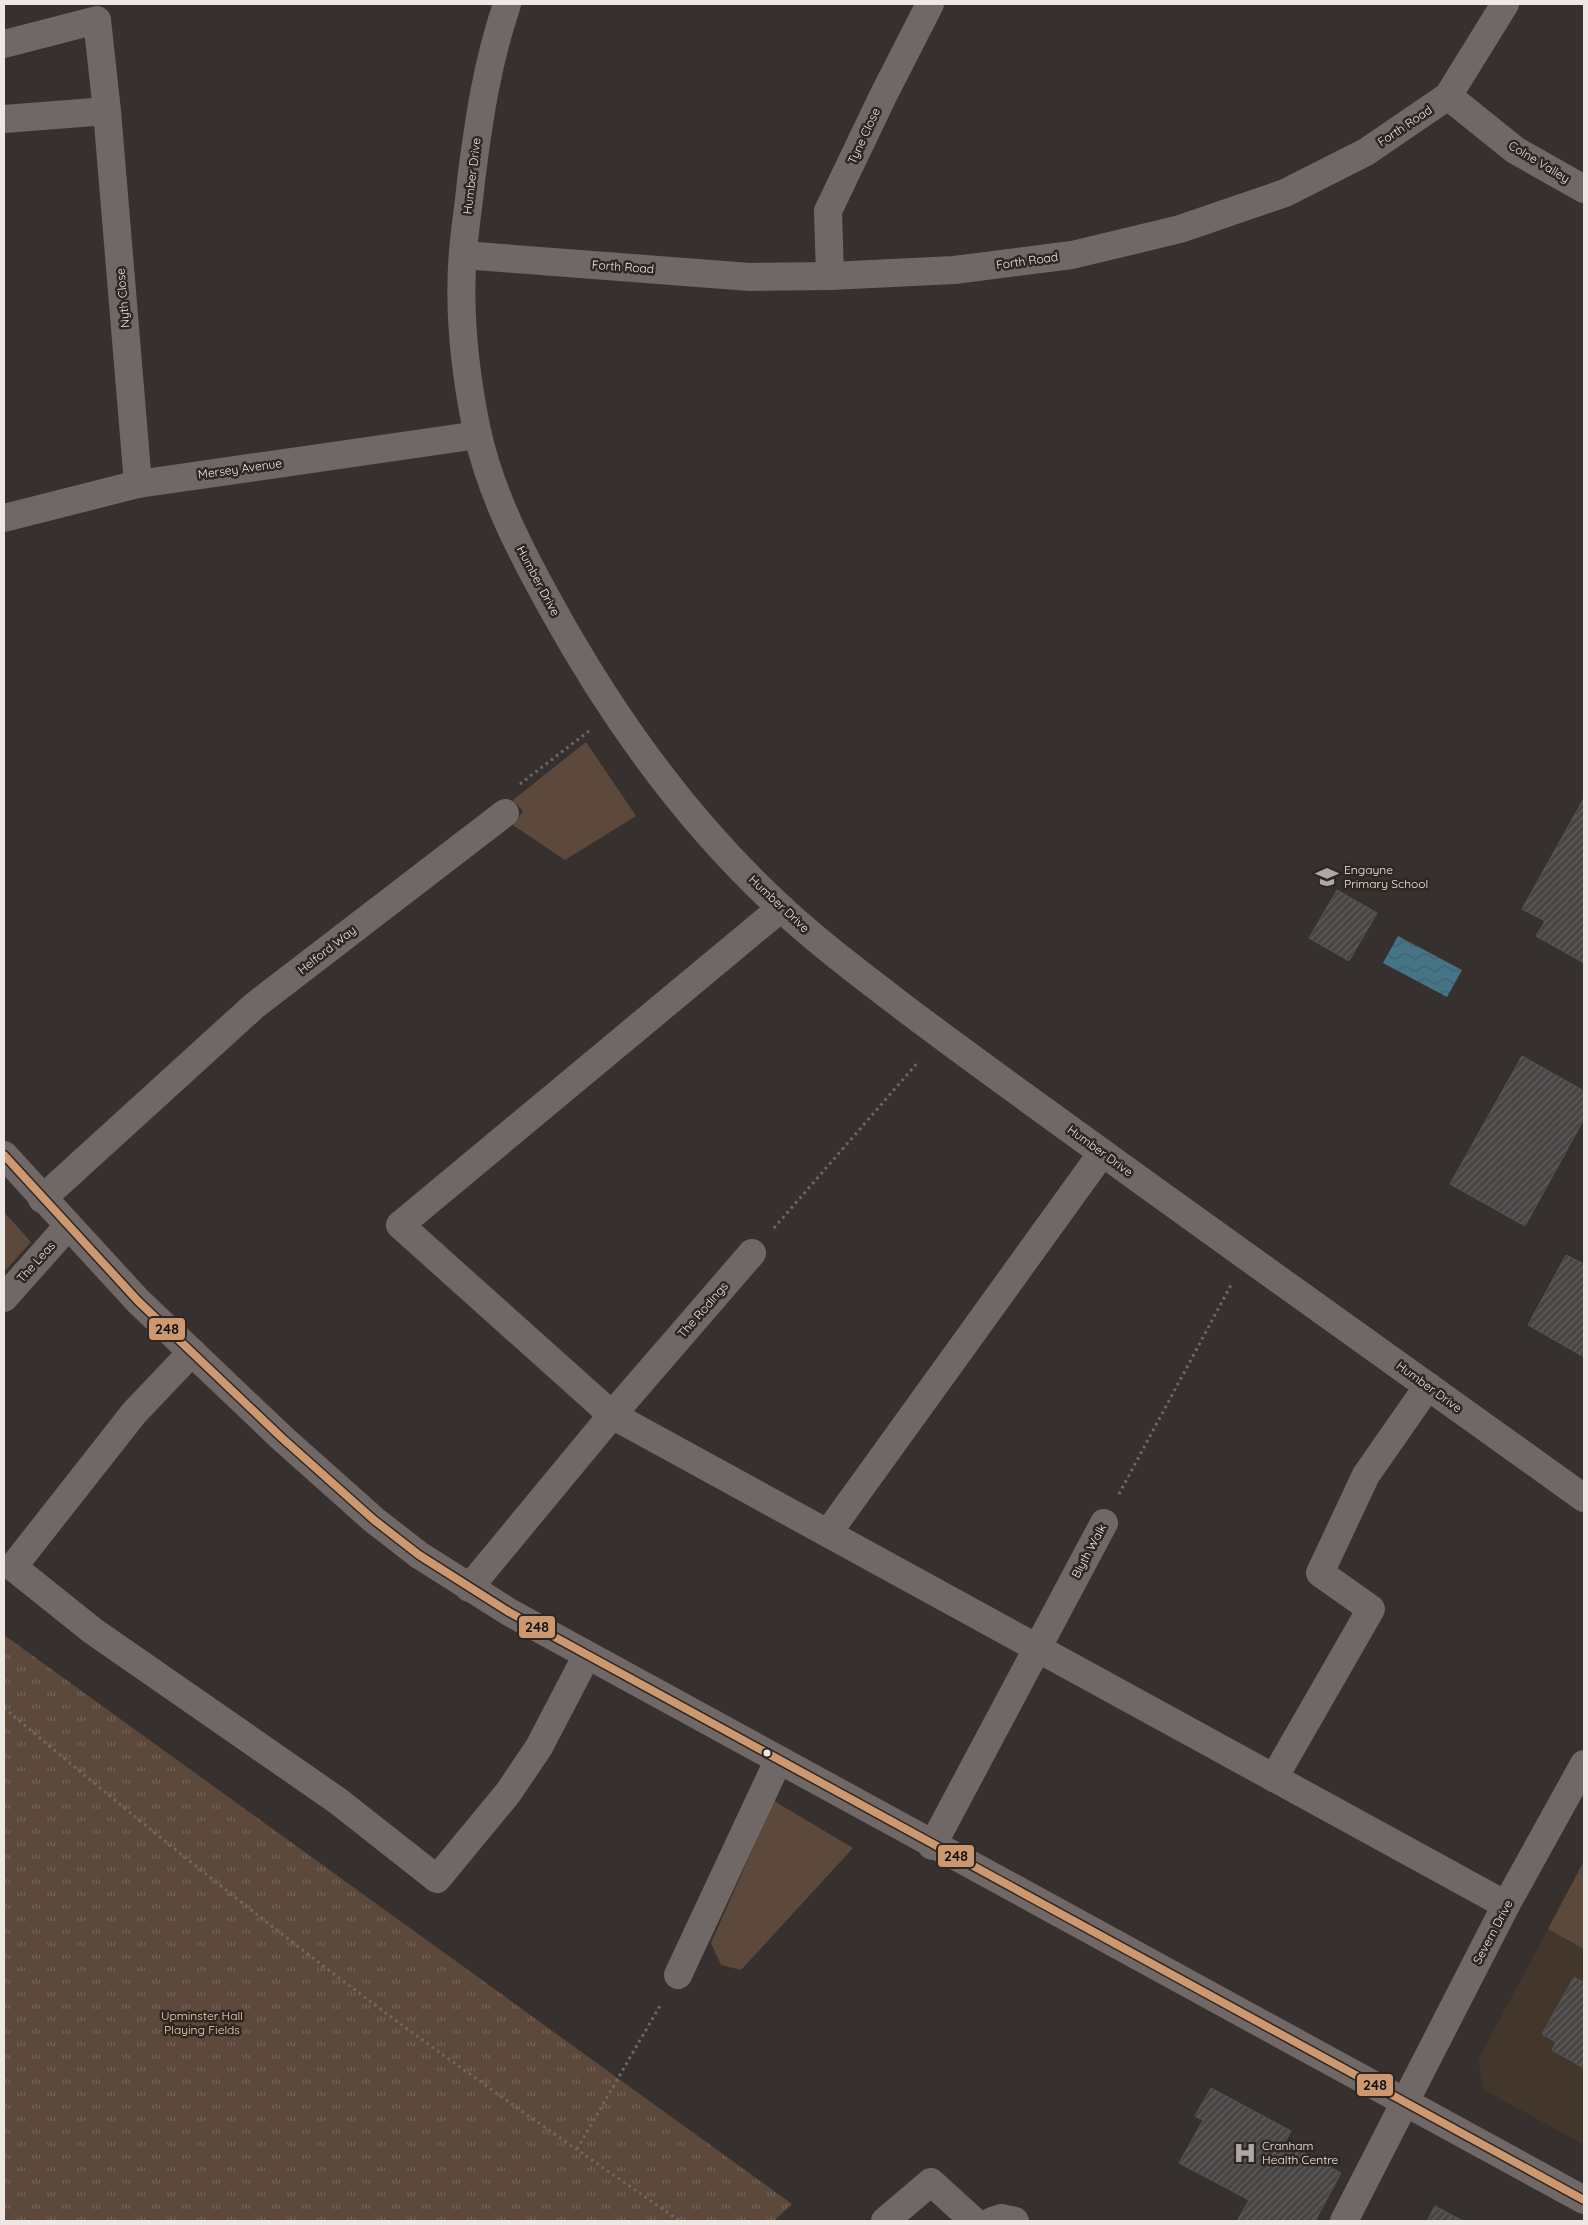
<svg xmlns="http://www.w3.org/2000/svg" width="1588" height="2225" viewBox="0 0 1588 2225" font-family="Quicksand,sans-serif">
  <defs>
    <pattern id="park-tufts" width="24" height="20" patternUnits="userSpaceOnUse" patternTransform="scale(1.25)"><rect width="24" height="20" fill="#5d493c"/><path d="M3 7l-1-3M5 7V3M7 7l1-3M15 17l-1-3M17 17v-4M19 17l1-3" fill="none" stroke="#756358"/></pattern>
    <pattern id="water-waves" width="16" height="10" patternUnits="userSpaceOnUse" patternTransform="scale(1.25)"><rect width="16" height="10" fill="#467487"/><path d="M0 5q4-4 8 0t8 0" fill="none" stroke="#465d66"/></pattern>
    <pattern id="building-hatch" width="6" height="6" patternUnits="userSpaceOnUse" patternTransform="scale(1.25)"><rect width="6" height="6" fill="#484645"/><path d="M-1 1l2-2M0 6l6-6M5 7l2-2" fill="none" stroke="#636160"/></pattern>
  </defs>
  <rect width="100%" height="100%" fill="#36312e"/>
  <!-- commercial -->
  <path fill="#43362a" d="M1584,1861V2145L1484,2090L1478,2060Z"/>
  <!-- grass -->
  <g fill="#5d493c">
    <path d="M586,742L636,816L565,860L513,825L523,811L513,800Z"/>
    <path d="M4,1212L31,1242L4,1272Z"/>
    <path d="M774,1801L853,1848L741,1970L721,1965L711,1943Z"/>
    <path d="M1584,1861V1949L1548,1929Z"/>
  </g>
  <!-- park -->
  <path fill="url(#park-tufts)" d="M4,1635L792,2204L774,2221H4Z"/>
  <!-- water -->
  <path fill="url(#water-waves)" d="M1398,936L1462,970L1447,997L1383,963Z"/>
  <!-- building -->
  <g fill="url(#building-hatch)" stroke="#565455">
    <path d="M1584,798V963L1536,936L1545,921L1522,909Z"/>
    <path d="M1337,890L1377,913L1349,961L1309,938Z"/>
    <path d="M1522,1056L1584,1091V1119L1525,1226L1450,1184Z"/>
    <path d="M1566,1255L1584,1264V1357L1528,1325Z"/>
    <path d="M1574,1977L1583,1982L1584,1980V2068L1552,2050L1556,2042L1542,2034Z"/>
    <path d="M1211,2088L1291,2131L1285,2142L1341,2173L1315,2221H1237L1249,2200L1179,2163L1203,2120L1195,2116Z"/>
    <path d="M1435,2206L1463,2221H1427Z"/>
  </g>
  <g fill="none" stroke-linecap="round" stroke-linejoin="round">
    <!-- path -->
    <g stroke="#6e6867" stroke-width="3" stroke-dasharray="2.5 4" stroke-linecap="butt">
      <path d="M520,784L589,731"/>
      <path d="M774,1228L919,1061"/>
      <path d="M1119,1494L1231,1285"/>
      <path d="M4,1708C110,1797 216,1884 326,1968C441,2056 561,2139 680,2221"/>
      <path d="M577,2149L661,2004"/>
    </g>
    <!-- minor -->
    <g stroke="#706867" stroke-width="28">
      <path d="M507,4C487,64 479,118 471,181C469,204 465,227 463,251C458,310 465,373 477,431C491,494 520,550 551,606C612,717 688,823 782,909C821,945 864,977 907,1010C976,1062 1047,1113 1118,1164C1273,1276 1429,1387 1584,1498"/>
      <path d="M4,44L97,20L107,111L138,484"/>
      <path d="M1448,96L1515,150L1584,189"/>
      <path d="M4,119L107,111"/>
      <path d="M463,255L750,277L830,276L954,270L1072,255L1180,229L1285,193L1366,152L1448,96L1505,4"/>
      <path d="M830,276L828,211L883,96L930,4"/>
      <path d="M4,518L138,484L478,435"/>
      <path d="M781,908L400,1225L612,1415L1506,1905"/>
      <path d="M4,1155L138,1301L282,1438L374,1520L419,1555L509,1612L1584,2200"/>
      <path d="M42,1199L254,1006L505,813"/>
      <path d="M4,1298L68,1226"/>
      <path d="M192,1352L134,1413L13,1567L93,1631L338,1801L437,1879L508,1793L539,1747L587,1655"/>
      <path d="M828,1533L1102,1153"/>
      <path d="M469,1588L612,1415L752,1253"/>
      <path d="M1274,1778L1371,1609L1320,1573L1366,1475L1428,1386"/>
      <path d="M932,1846L1104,1523"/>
      <path d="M678,1975L778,1761"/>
      <path d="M885,2221L931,2182L974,2221"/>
      <path d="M992,2221L1001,2218L1015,2221"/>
      <path d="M1344,2221L1506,1905L1584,1764"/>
    </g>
    <defs>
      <path id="bus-1" d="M4,1155L138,1301L282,1438L374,1520L419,1555L509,1612L1584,2200"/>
    </defs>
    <!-- bus-1 casing -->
    <use href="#bus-1" stroke="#2e2620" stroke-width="11"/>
    <!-- bus-1 -->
    <use href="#bus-1" stroke="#cd976f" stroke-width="8"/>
  </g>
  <!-- icons -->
  <defs>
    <symbol id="school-bare" viewBox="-9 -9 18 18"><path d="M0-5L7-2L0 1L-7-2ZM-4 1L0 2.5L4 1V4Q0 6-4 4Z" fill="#aea8a5" stroke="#2e2620" stroke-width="2.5" paint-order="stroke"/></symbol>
    <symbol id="hospital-bare" viewBox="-9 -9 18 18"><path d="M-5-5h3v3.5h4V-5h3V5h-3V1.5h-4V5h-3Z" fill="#aea8a5" stroke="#2e2620" stroke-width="2.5" paint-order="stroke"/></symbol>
  </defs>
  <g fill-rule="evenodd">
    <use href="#school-bare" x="1311" y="861" width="32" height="32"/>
    <use href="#hospital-bare" x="1229" y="2137" width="32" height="32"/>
  </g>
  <!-- markers -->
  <circle fill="#eee8e5" stroke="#2e2620" stroke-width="2" cx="767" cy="1753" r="4.5"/>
  <g text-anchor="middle" stroke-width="5" stroke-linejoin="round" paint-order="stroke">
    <!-- street labels -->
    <g font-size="12" fill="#eee8e5" stroke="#2e2620">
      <text transform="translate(1405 126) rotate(-34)" y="4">Forth Road</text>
      <text transform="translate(864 136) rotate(-65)" y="4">Tyne Close</text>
      <text transform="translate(1539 162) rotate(31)" y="4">Colne Valley</text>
      <text transform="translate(472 176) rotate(-83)" y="4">Humber Drive</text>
      <text transform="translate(1027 261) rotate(-8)" y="4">Forth Road</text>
      <text transform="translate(623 267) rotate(4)" y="4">Forth Road</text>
      <text transform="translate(123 298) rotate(-95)" y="4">Nyth Close</text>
      <text transform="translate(240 469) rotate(-8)" y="4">Mersey Avenue</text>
      <text transform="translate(538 581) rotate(62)" y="4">Humber Drive</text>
      <text transform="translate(779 904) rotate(43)" y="4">Humber Drive</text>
      <text transform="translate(327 950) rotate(-38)" y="4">Helford Way</text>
      <text transform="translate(1100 1151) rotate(36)" y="4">Humber Drive</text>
      <text transform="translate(36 1262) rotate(-48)" y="4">The Leas</text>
      <text transform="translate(703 1310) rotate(-49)" y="4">The Rodings</text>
      <text transform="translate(1429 1387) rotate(36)" y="4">Humber Drive</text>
      <text transform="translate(1089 1551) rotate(-62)" y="4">Blyth Walk</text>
      <text transform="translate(1493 1932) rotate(-62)" y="4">Severn Drive</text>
    </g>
    <!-- poi labels -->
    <g font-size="12" fill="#eee8e5" stroke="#2e2620" text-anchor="start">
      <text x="1344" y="874">Engayne<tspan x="1344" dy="14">Primary School</tspan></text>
      <text x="1262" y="2150">Cranham<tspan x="1262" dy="14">Health Centre</tspan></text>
    </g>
    <!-- park labels -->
    <g font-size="12" fill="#fcd5ba" stroke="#2e2620">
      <text x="202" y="2020">Upminster Hall<tspan x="202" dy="14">Playing Fields</tspan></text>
    </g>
  </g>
  <g stroke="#2e2620" stroke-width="2">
    <rect x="148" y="1317" width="38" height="24" rx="5" fill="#cd976f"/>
    <rect x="518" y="1615" width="38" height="24" rx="5" fill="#cd976f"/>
    <rect x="937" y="1844" width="38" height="24" rx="5" fill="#cd976f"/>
    <rect x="1356" y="2073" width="38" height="24" rx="5" fill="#cd976f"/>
  </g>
  <g font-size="14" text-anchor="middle" font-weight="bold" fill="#111">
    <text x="167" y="1334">248</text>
    <text x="537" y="1632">248</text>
    <text x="956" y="1861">248</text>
    <text x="1375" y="2090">248</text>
  </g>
  <!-- border -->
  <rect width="1588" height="2225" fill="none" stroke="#eee8e5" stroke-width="10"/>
</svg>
